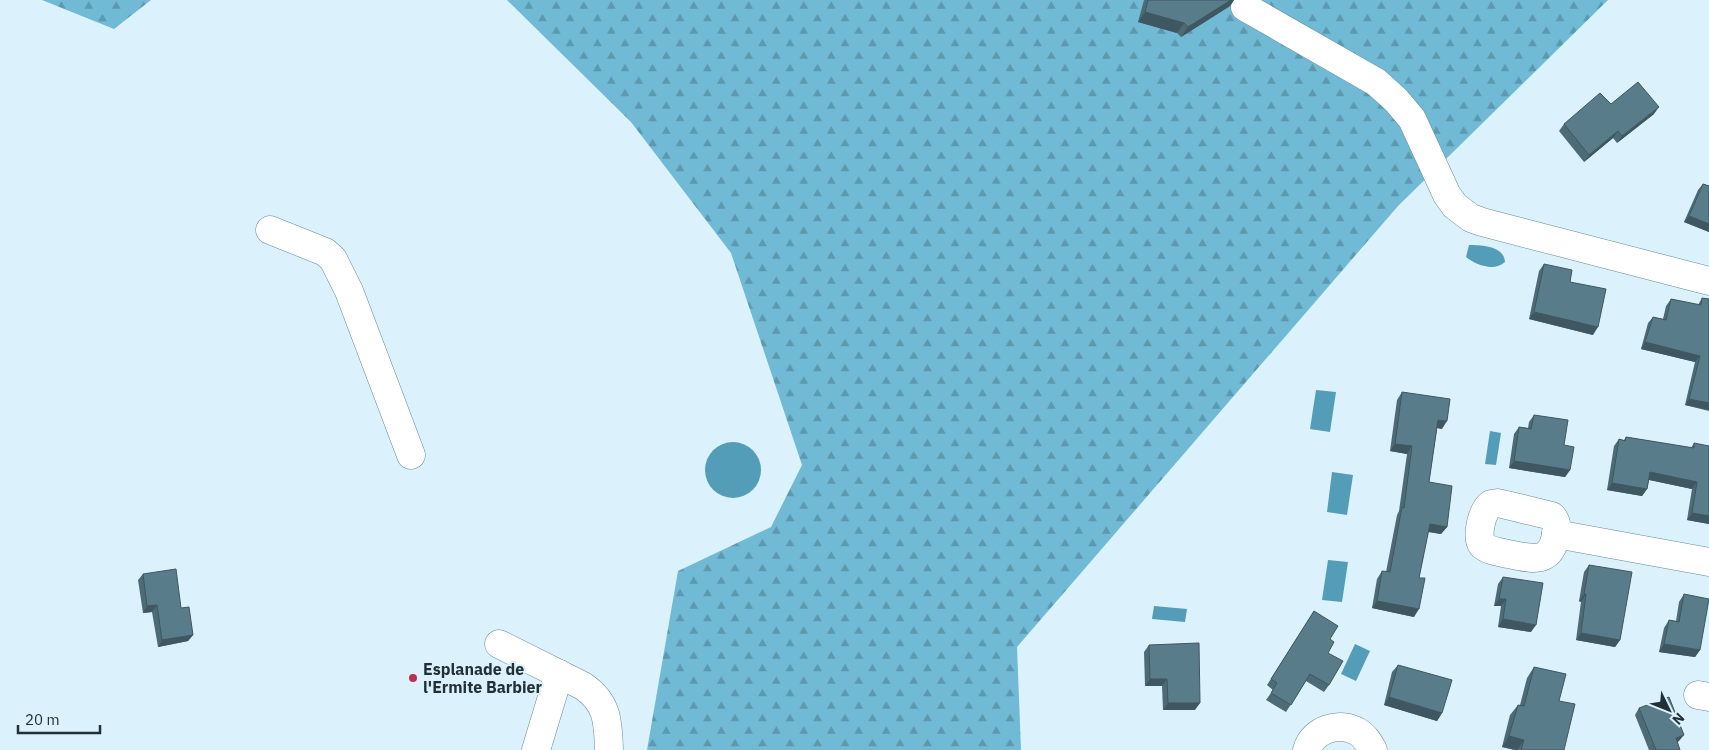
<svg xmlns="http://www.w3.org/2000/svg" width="1709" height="750" viewBox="0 0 1709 750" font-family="'IBM Plex Sans',sans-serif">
  <defs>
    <pattern id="forest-firs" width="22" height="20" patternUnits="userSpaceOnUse" patternTransform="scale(1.25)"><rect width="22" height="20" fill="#70bad5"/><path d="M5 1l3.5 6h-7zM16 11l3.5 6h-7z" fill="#5c98ae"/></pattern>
  </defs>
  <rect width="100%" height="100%" fill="#dbf1fb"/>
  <!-- forest -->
  <g fill="url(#forest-firs)">
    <path d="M42,0H151L114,29Z"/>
    <path d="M507,0H1608L1398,206L1017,647L1021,750H647L678,571L771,527L802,465L731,253L631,122Z"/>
  </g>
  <!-- water -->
  <g fill="#539db8">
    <path d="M1469,245C1482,245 1504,246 1505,262C1494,272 1476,265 1466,257Z"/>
    <path d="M1316,390L1336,392L1330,432L1310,429Z"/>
    <path d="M1490,431L1501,433L1496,465L1485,464Z"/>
    <circle cx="733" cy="470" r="28"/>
    <path d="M1332,472L1353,475L1347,515L1327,512Z"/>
    <path d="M1328,560L1348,562L1342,602L1322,600Z"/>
    <path d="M1154,606L1187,609L1185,622L1152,619Z"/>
    <path d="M1355,644L1370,651L1356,681L1341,674Z"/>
  </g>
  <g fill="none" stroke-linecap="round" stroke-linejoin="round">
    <defs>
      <g id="minor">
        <path d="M1245,7L1376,82L1396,100L1412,119L1447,195L1455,206L1471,218L1482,222L1709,281"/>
        <path d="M270,230L325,252L333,259L349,291L411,455"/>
        <path d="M1498,503L1552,516C1557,522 1557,527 1556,534C1551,566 1531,558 1508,554C1499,552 1489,551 1482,545C1476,536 1482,510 1491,504Z"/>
        <path d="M1556,534L1709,562"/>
        <path d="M499,644L583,686C608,703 608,722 609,750"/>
        <path d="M1698,695L1709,697"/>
        <path d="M536,750L559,674"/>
        <path d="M1307,750C1313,729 1340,721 1358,732C1365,736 1369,743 1373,750"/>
      </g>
    </defs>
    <!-- minor casing -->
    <use href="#minor" stroke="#668a98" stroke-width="29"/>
    <!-- minor -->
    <use href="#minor" stroke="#fff" stroke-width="28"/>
  </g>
  <!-- wall -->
  <g fill="#4d6b77">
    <path d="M1144,0H1234L1230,6L1181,37L1177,33L1138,22Z"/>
    <path d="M1611,104L1654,114L1617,143L1613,138L1584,162L1559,131L1564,124Z"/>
    <path d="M1703,184L1709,186V232L1684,222L1698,190Z"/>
    <path d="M1544,264L1570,282L1593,335L1529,319L1539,271Z"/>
    <path d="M1702,298L1709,299V411L1685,405L1695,362L1641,349L1648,323L1653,317L1663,319L1666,306L1671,299L1698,305Z"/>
    <path d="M1402,392L1442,429L1437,428L1429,482L1447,527L1441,534L1428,532L1419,578L1414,617L1372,608L1377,579L1382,571L1386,572L1397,515L1399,511L1407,454L1390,451L1397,400Z"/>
    <path d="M1534,415L1564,445L1570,470L1565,477L1509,468L1514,434L1519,427L1528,428L1529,422Z"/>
    <path d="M1626,437L1691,448L1694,443L1709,524L1687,520L1692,489L1649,480L1647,489L1642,496L1607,490L1614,446L1619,439L1624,440Z"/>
    <path d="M1589,565L1620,640L1615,647L1576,640L1581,602L1579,601L1584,572Z"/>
    <path d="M143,574L181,608L193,635L188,641L158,647L152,612L143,613L138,580Z"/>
    <path d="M1503,577L1531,632L1498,627L1501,606H1494L1498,584Z"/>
    <path d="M1684,594L1700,650L1695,657L1659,652L1664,628L1669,620L1676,621L1679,602Z"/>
    <path d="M1314,611L1330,639L1328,653L1329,685L1324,692L1306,681L1286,712L1266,700L1273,690L1267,685Z"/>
    <path d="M1149,645L1195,710H1163L1162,686H1145L1144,652Z"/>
    <path d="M1398,665L1442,713L1437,721L1384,705L1392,672Z"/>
    <path d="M1534,667L1559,701L1564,750H1514L1502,747L1510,715L1518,705H1520L1527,678Z"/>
    <path d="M1639,708L1679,741L1677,742L1680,750H1649L1635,715Z"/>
  </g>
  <!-- shaded-wall -->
  <g fill="#3e5761">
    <path d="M1231,0H1234L1230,6L1181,37L1188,27Z"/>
    <path d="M1145,12L1184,23L1177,33L1138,22Z"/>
    <path d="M1659,107L1654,114L1617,143L1622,136Z"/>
    <path d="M1618,131L1613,138L1584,162L1589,155Z"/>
    <path d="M1689,216L1709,224V232L1684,222Z"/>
    <path d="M1534,312L1598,327L1593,335L1529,319Z"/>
    <path d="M1645,342L1700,356L1695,362L1641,349Z"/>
    <path d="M1689,399L1709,403V410L1685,405Z"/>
    <path d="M1438,420L1447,421L1442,429L1433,427Z"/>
    <path d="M1395,444L1412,446L1407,454L1390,451Z"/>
    <path d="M1514,461L1570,470L1565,477L1509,468Z"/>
    <path d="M1650,472L1697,482L1692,489L1645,479Z"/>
    <path d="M1612,483L1647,489L1642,496L1607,490Z"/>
    <path d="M1692,513L1709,516V524L1687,520Z"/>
    <path d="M1430,524L1447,527L1441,534L1424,531Z"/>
    <path d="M1584,594H1586L1581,602L1579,601Z"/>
    <path d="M1499,599H1506L1501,606H1494Z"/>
    <path d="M1377,601L1419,609L1414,617L1372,608Z"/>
    <path d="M157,605L152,612L143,613L147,606Z"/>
    <path d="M1503,619L1536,625L1531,632L1498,627Z"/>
    <path d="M1581,633L1620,640L1615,647L1576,640Z"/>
    <path d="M193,635L188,641L158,647L162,640Z"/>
    <path d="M1664,644L1700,650L1695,657L1659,652Z"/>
    <path d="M1150,679H1167L1162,686H1145Z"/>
    <path d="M1389,697L1442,713L1437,721L1384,705Z"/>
    <path d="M1168,703H1200L1195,710H1163Z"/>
    <path d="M1684,735L1679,741L1671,745L1676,738Z"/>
    <path d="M1509,736L1524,740L1517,750L1502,747Z"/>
  </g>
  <!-- building -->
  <g fill="#597c8a" stroke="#3e5761">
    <path d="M1148,0H1231L1188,27L1184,23L1145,12Z"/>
    <path d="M1638,82L1659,107L1622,136L1618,131L1589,155L1564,124L1600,93L1611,104Z"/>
    <path d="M1703,184L1709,186V224L1689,216Z"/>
    <path d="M1544,264L1572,270L1570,282L1606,289L1598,327L1534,312Z"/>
    <path d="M1702,298L1709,299V403L1689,399L1700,356L1645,342L1653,317L1666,320L1671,299L1701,305Z"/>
    <path d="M1402,392L1450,399L1447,421L1438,420L1429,482L1452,486L1447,527L1430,524L1419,578H1425L1419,609L1377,601L1382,571L1390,572L1402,507L1404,508L1412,446L1395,444Z"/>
    <path d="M1534,415L1568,420L1564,445L1574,447L1570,470L1514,461L1519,427L1531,429Z"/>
    <path d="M1626,437L1694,448V443L1709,446V516L1692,513L1697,482L1650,472L1647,489L1612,483L1619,439L1625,441Z"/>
    <path d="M1589,565L1632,572L1620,640L1581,633L1586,594H1584Z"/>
    <path d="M176,569L181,608L189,607L193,635L162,640L157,605L147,606L143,574Z"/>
    <path d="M1503,577L1543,583L1536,625L1503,619L1506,599H1499Z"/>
    <path d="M1684,594L1709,599L1700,650L1664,644L1669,620L1679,622Z"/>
    <path d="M1314,611L1338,626L1330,639L1334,642L1328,653L1343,661L1329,685L1310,674L1291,705L1271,693L1277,683L1271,679Z"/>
    <path d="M1199,643L1200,703H1168L1167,679H1150L1149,645Z"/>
    <path d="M1398,665L1452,680L1442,713L1389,697Z"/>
    <path d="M1534,667L1566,674L1559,701L1575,704L1564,750H1521L1524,740L1509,736L1518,705L1524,706Z"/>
    <path d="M1669,697L1684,735L1676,738L1680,750H1656L1639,708Z"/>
  </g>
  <!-- markers -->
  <circle fill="#be2e4d" stroke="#dbf1fb" stroke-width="2" cx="413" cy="678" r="5"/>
  <g text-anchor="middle" stroke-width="4" stroke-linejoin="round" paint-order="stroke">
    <!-- poi labels -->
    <g font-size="16" font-weight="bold" fill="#213036" stroke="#dbf1fb" text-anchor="start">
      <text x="423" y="675">Esplanade de<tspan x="423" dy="18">l'Ermite Barbier</tspan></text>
    </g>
  </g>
  <!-- north arrow -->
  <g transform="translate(1669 710) rotate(133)" stroke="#dbf1fb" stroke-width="4" paint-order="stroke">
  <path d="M0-4L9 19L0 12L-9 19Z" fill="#213036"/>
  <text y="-8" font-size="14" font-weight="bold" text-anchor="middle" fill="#213036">N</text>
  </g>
  <!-- scale -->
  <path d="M18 725v8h82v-8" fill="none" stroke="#213036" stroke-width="2.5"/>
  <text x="25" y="725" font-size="15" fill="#213036" stroke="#dbf1fb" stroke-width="4" paint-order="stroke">20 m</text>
</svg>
